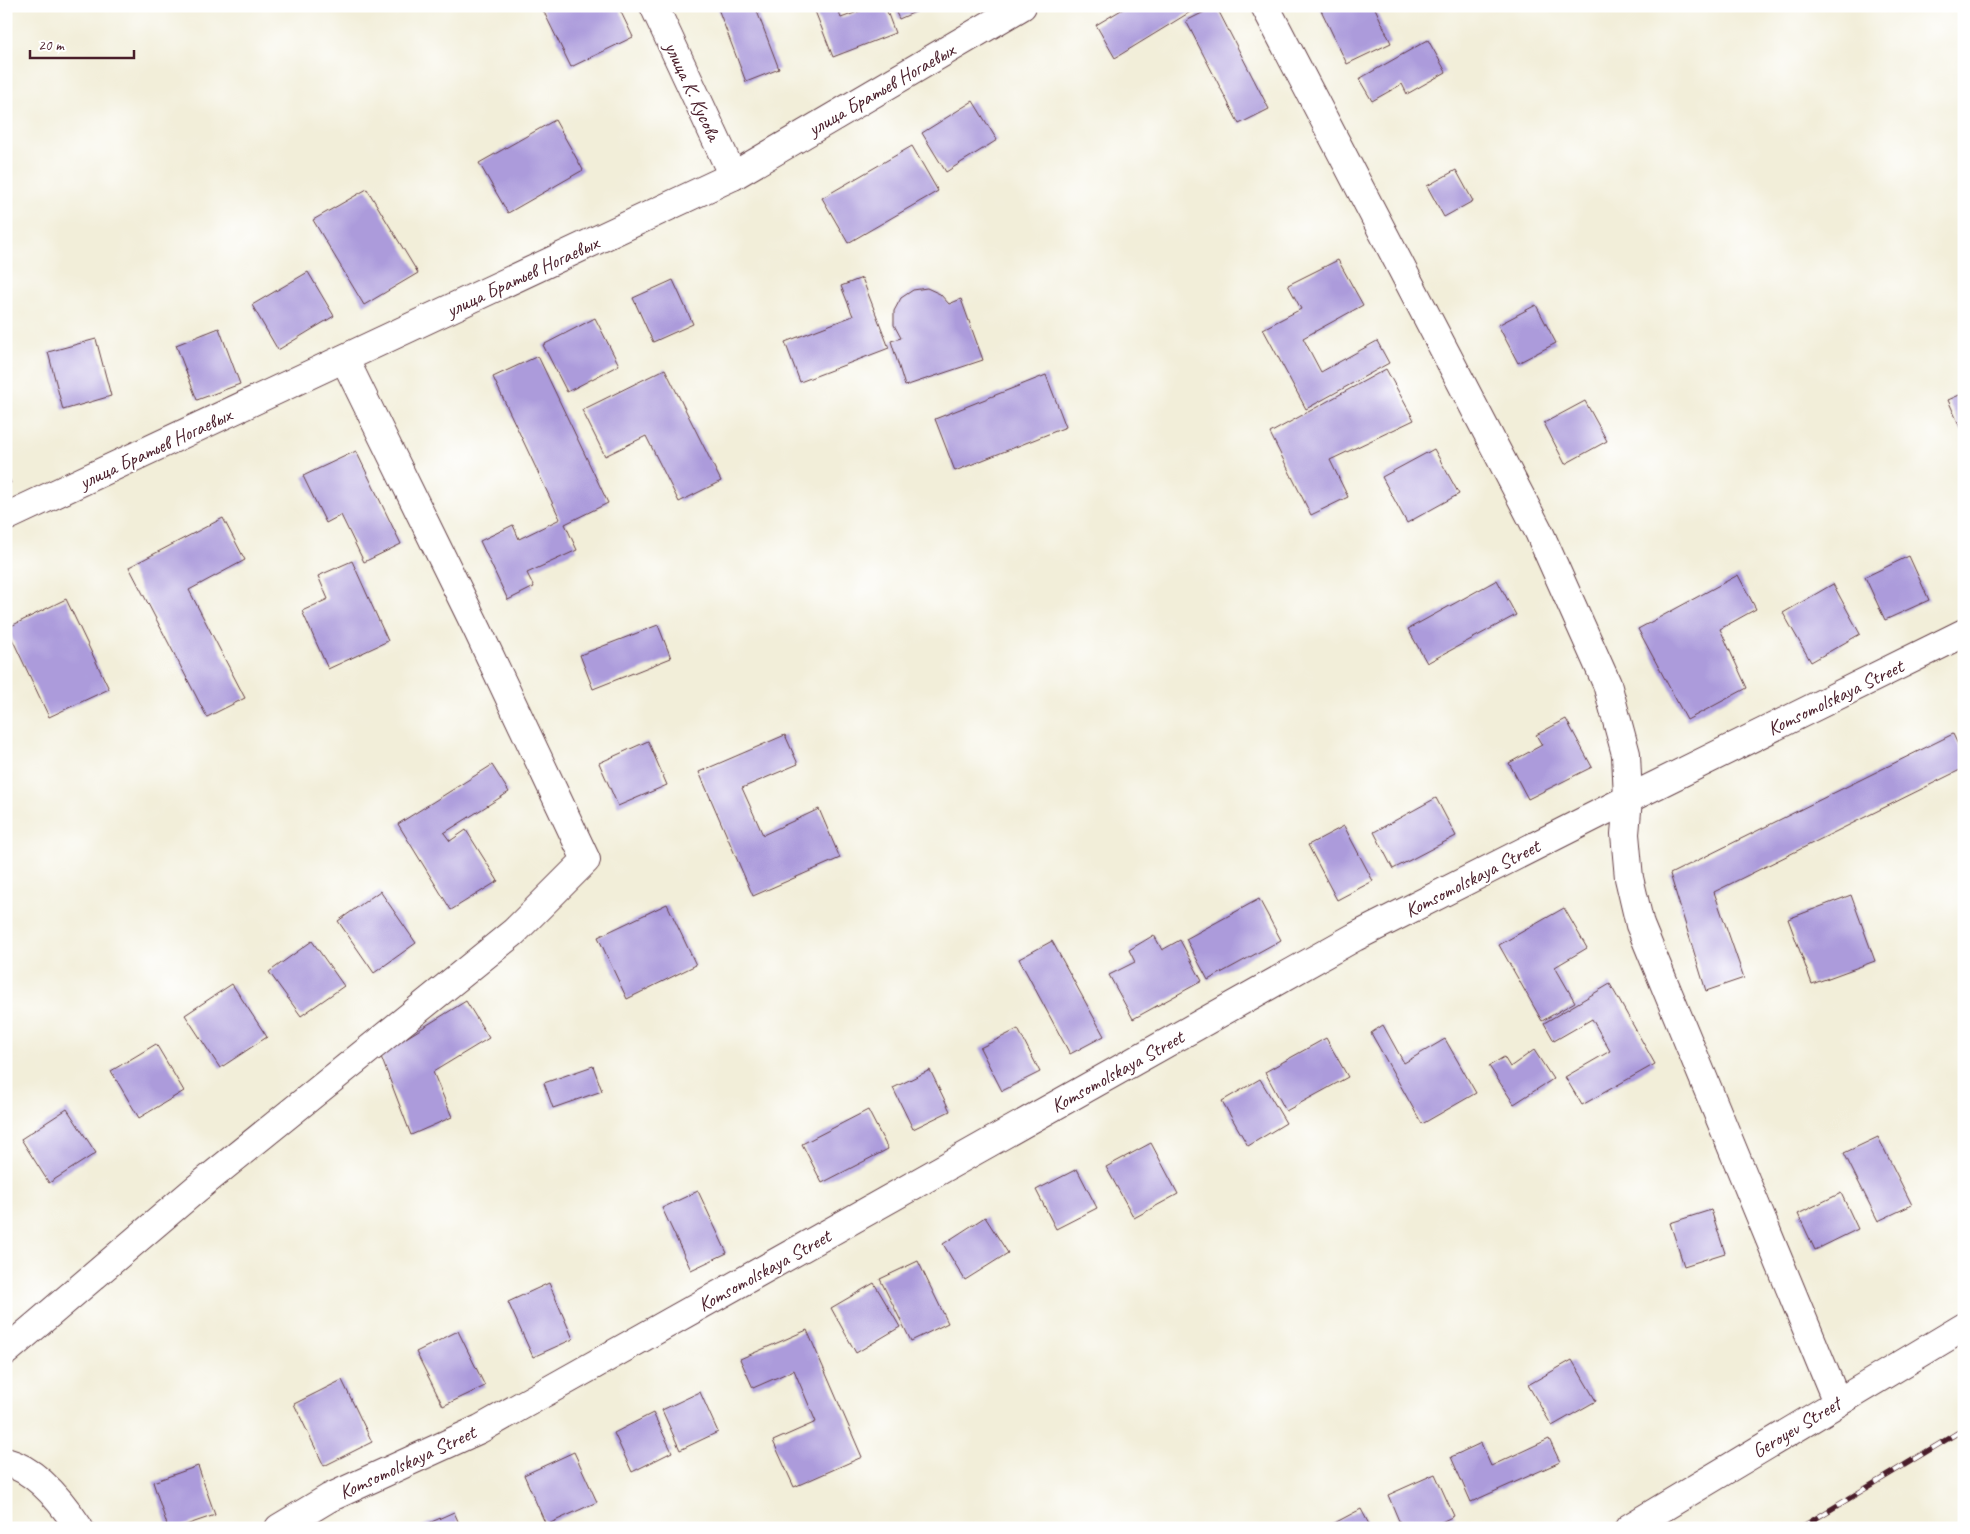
<svg xmlns="http://www.w3.org/2000/svg" width="1970" height="1534" viewBox="0 0 1970 1534" font-family="Caveat,sans-serif">
  <rect width="100%" height="100%" fill="#fff"/>
  <filter id="ink" filterUnits="userSpaceOnUse"><feTurbulence type="fractalNoise" baseFrequency=".02" numOctaves="2"/><feDisplacementMap in="SourceGraphic" scale="10" xChannelSelector="R" yChannelSelector="G"/><feConvolveMatrix kernelMatrix="1 2 1 2 8 2 1 2 1" color-interpolation-filters="sRGB"/></filter>
  <filter id="wash" filterUnits="userSpaceOnUse"><feTurbulence type="fractalNoise" baseFrequency=".0096" numOctaves="4" result="noise"/><feDisplacementMap in="SourceGraphic" scale="20" xChannelSelector="R" yChannelSelector="G"/><feGaussianBlur stdDeviation="1.12" result="paint"/><feColorMatrix in="noise" values="0 0 0 0 0 0 0 0 0 0 0 0 0 0 0 0 0 1.4 0 .05"/><feComposite in="paint" operator="in"/></filter>
  <g filter="url(#wash)">
    <rect width="100%" height="100%" fill="#f2eed9"/>
    <g id="blocks">
      <!-- building -->
      <g fill="#ac9bdb">
        <path d="M541,6H618L633,37L571,67Z"/>
        <path d="M717,6H755L779,69L746,82Z"/>
        <path d="M813,6H837L841,18L874,6H885L895,33L833,57Z"/>
        <path d="M893,6H929L899,19Z"/>
        <path d="M1128,6H1200L1115,58L1096,25Z"/>
        <path d="M1216,6L1269,109L1239,124L1186,21Z"/>
        <path d="M1323,6H1374L1391,43L1347,64L1320,8Z"/>
        <path d="M1428,40L1446,72L1407,94L1402,84L1372,101L1359,79Z"/>
        <path d="M973,101L997,140L946,172L922,133Z"/>
        <path d="M555,120L583,170L508,213L479,163Z"/>
        <path d="M912,146L938,191L848,243L822,198Z"/>
        <path d="M1456,170L1473,201L1444,217L1427,186Z"/>
        <path d="M367,189L418,273L364,305L313,220Z"/>
        <path d="M1338,260L1363,305L1303,338L1321,372L1377,341L1389,363L1306,409L1263,329L1301,309L1288,285Z"/>
        <path d="M308,272L334,316L278,350L252,305Z"/>
        <path d="M862,278L889,348L800,382L785,342L853,316L841,286Z"/>
        <path d="M673,280L693,324L653,342L633,298Z"/>
        <path d="M927,288L940,294L949,304L961,299L983,360L905,386L891,341L901,338L894,325V311L901,298L913,290Z"/>
        <path d="M1536,305L1556,343L1518,363L1498,325Z"/>
        <path d="M595,318L619,365L567,392L543,345Z"/>
        <path d="M219,328L240,384L197,400L176,345Z"/>
        <path d="M96,339L111,396L63,410L48,352Z"/>
        <path d="M538,356L608,503L565,524L577,550L527,573L534,587L508,600L480,541L513,525L519,539L560,519L493,377Z"/>
        <path d="M665,369L721,481L679,502L646,436L605,456L582,410Z"/>
        <path d="M1386,369L1414,420L1330,460L1348,497L1311,515L1270,433Z"/>
        <path d="M1046,375L1066,427L955,471L935,419Z"/>
        <path d="M1964,393V436L1948,400Z"/>
        <path d="M1585,401L1607,441L1565,464L1544,423Z"/>
        <path d="M1434,449L1459,494L1407,523L1382,477Z"/>
        <path d="M356,451L401,544L364,562L341,515L326,523L303,476Z"/>
        <path d="M6,470L11,483L6,485Z"/>
        <path d="M223,518L245,560L189,590L245,698L207,717L129,567Z"/>
        <path d="M1909,556L1929,600L1885,620L1865,577Z"/>
        <path d="M352,561L388,641L328,669L302,611L328,599L318,576Z"/>
        <path d="M1738,575L1756,609L1720,629L1747,688L1687,720L1638,629Z"/>
        <path d="M1497,580L1516,615L1427,663L1408,629Z"/>
        <path d="M1833,584L1860,634L1811,662L1783,613Z"/>
        <path d="M66,599L109,689L49,717L7,628Z"/>
        <path d="M658,625L671,658L593,689L580,655Z"/>
        <path d="M1566,719L1592,767L1528,799L1509,763L1542,745L1536,735Z"/>
        <path d="M1953,734L1964,757V768L1714,892L1744,978L1706,991L1670,874Z"/>
        <path d="M785,735L798,764L742,788L763,835L819,809L840,858L753,896L699,772Z"/>
        <path d="M648,741L667,785L618,806L599,763Z"/>
        <path d="M492,765L509,792L444,833L450,841L466,830L498,881L451,910L398,824Z"/>
        <path d="M1436,798L1456,836L1393,869L1374,832Z"/>
        <path d="M1344,826L1373,881L1337,900L1308,845Z"/>
        <path d="M380,891L416,943L374,973L338,921Z"/>
        <path d="M1851,895L1875,961L1812,984L1788,919Z"/>
        <path d="M1259,899L1281,940L1208,980L1186,939Z"/>
        <path d="M667,904L696,965L627,999L598,937Z"/>
        <path d="M1564,908L1587,948L1555,967L1575,1002L1542,1021L1499,945Z"/>
        <path d="M1154,935L1162,950L1180,940L1202,981L1133,1019L1109,975L1135,962L1129,950Z"/>
        <path d="M312,941L344,986L301,1016L269,972Z"/>
        <path d="M1052,941L1104,1036L1070,1054L1019,959Z"/>
        <path d="M232,984L267,1037L220,1068L185,1015Z"/>
        <path d="M1610,984L1655,1064L1582,1105L1565,1077L1610,1051L1592,1019L1554,1041L1544,1023Z"/>
        <path d="M466,1001L489,1038L433,1072L452,1117L411,1135L380,1054Z"/>
        <path d="M1383,1025L1404,1063L1445,1039L1476,1093L1422,1124L1371,1033Z"/>
        <path d="M1018,1029L1040,1072L1002,1091L980,1048Z"/>
        <path d="M1326,1038L1348,1077L1286,1111L1265,1072Z"/>
        <path d="M156,1044L184,1091L139,1118L111,1071Z"/>
        <path d="M1534,1050L1553,1079L1514,1104L1489,1066L1504,1057L1510,1067Z"/>
        <path d="M593,1066L602,1091L553,1108L544,1083Z"/>
        <path d="M930,1070L950,1111L913,1129L893,1088Z"/>
        <path d="M1260,1079L1286,1123L1248,1146L1222,1101Z"/>
        <path d="M67,1109L96,1153L49,1183L21,1139Z"/>
        <path d="M868,1110L888,1149L822,1183L802,1144Z"/>
        <path d="M1878,1137L1912,1205L1878,1221L1844,1153Z"/>
        <path d="M1151,1143L1178,1194L1134,1218L1106,1167Z"/>
        <path d="M1077,1169L1097,1208L1056,1229L1036,1190Z"/>
        <path d="M698,1191L727,1253L691,1270L662,1208Z"/>
        <path d="M1841,1193L1858,1229L1815,1250L1798,1214Z"/>
        <path d="M1711,1210L1725,1253L1684,1266L1670,1223Z"/>
        <path d="M985,1217L1008,1253L965,1280L943,1244Z"/>
        <path d="M918,1261L948,1323L911,1341L880,1279Z"/>
        <path d="M549,1283L573,1339L533,1357L508,1302Z"/>
        <path d="M874,1283L900,1327L856,1353L831,1308Z"/>
        <path d="M807,1330L862,1457L794,1487L773,1441L816,1422L794,1370L753,1388L740,1359Z"/>
        <path d="M458,1331L485,1386L443,1406L416,1352Z"/>
        <path d="M1572,1360L1596,1401L1552,1426L1528,1385Z"/>
        <path d="M342,1380L372,1442L324,1466L294,1404Z"/>
        <path d="M700,1392L718,1432L680,1450L662,1410Z"/>
        <path d="M653,1413L672,1452L632,1472L614,1433Z"/>
        <path d="M1549,1439L1560,1462L1471,1502L1451,1457L1481,1443L1491,1466Z"/>
        <path d="M574,1452L597,1502L546,1525L524,1475Z"/>
        <path d="M198,1466L215,1515L177,1528H168L153,1482Z"/>
        <path d="M1435,1474L1454,1516L1429,1528H1402L1388,1495Z"/>
        <path d="M1361,1509L1371,1528H1325Z"/>
        <path d="M454,1512L461,1528H418Z"/>
      </g>
    </g>
  </g>
  <g filter="url(#ink)">
    <use href="#blocks" fill-opacity="0" stroke="#633e45" stroke-width="1"/>
    <g fill="none" stroke-linecap="round" stroke-linejoin="round">
      <defs>
        <g id="minor">
          <path d="M654,6L733,176"/>
          <path d="M1265,6L1539,532L1607,684L1626,754L1628,799L1625,834L1629,878L1640,925L1837,1402"/>
          <path d="M6,517L733,176L1022,6"/>
          <path d="M6,1351L196,1189L514,932L586,860L478,631L345,360"/>
          <path d="M6,1462C37,1470 62,1502 79,1528"/>
          <path d="M279,1528L329,1498L480,1429L1355,937L1628,799L1964,633"/>
          <path d="M1629,1528L1964,1327"/>
        </g>
      </defs>
      <!-- minor casing -->
      <use href="#minor" stroke="#633e45" stroke-width="30"/>
      <!-- minor -->
      <use href="#minor" stroke="#fff" stroke-width="28"/>
      <defs>
        <path id="rail" d="M1800,1528L1964,1429"/>
      </defs>
      <!-- rail casing -->
      <use href="#rail" stroke="#4a1f2b" stroke-width="5.5"/>
      <!-- rail -->
      <use href="#rail" stroke="#fff" stroke-width="4" stroke-dasharray="11" stroke-linecap="butt"/>
    </g>
  </g>
  <g text-anchor="middle" stroke-width="4" stroke-linejoin="round" paint-order="stroke">
    <!-- street labels -->
    <g font-size="20" fill="#4a1f2b" stroke="#fff">
      <text transform="translate(881 89) rotate(-30)" y="7">улица Братьев Ногаевых</text>
      <text transform="translate(693 91) rotate(65)" y="7">улица К. Кусова</text>
      <text transform="translate(522 276) rotate(-25)" y="7">улица Братьев Ногаевых</text>
      <text transform="translate(155 448) rotate(-25)" y="7">улица Братьев Ногаевых</text>
      <text transform="translate(1835 697) rotate(-26)" y="7">Komsomolskaya Street</text>
      <text transform="translate(1472 878) rotate(-27)" y="7">Komsomolskaya Street</text>
      <text transform="translate(1117 1071) rotate(-29)" y="7">Komsomolskaya Street</text>
      <text transform="translate(764 1270) rotate(-29)" y="7">Komsomolskaya Street</text>
      <text transform="translate(1796 1427) rotate(-31)" y="7">Geroyev Street</text>
      <text transform="translate(407 1462) rotate(-25)" y="7">Komsomolskaya Street</text>
    </g>
  </g>
  <!-- margin -->
  <rect width="1970" height="1534" fill="none" stroke="#fff" stroke-width="25"/>
  <!-- scale -->
  <path d="M30 50v8h104v-8" fill="none" stroke="#4a1f2b" stroke-width="2.5"/>
  <text x="38" y="50" font-size="15" fill="#4a1f2b" stroke="#ffffff" stroke-width="4" paint-order="stroke">20 m</text>
</svg>
